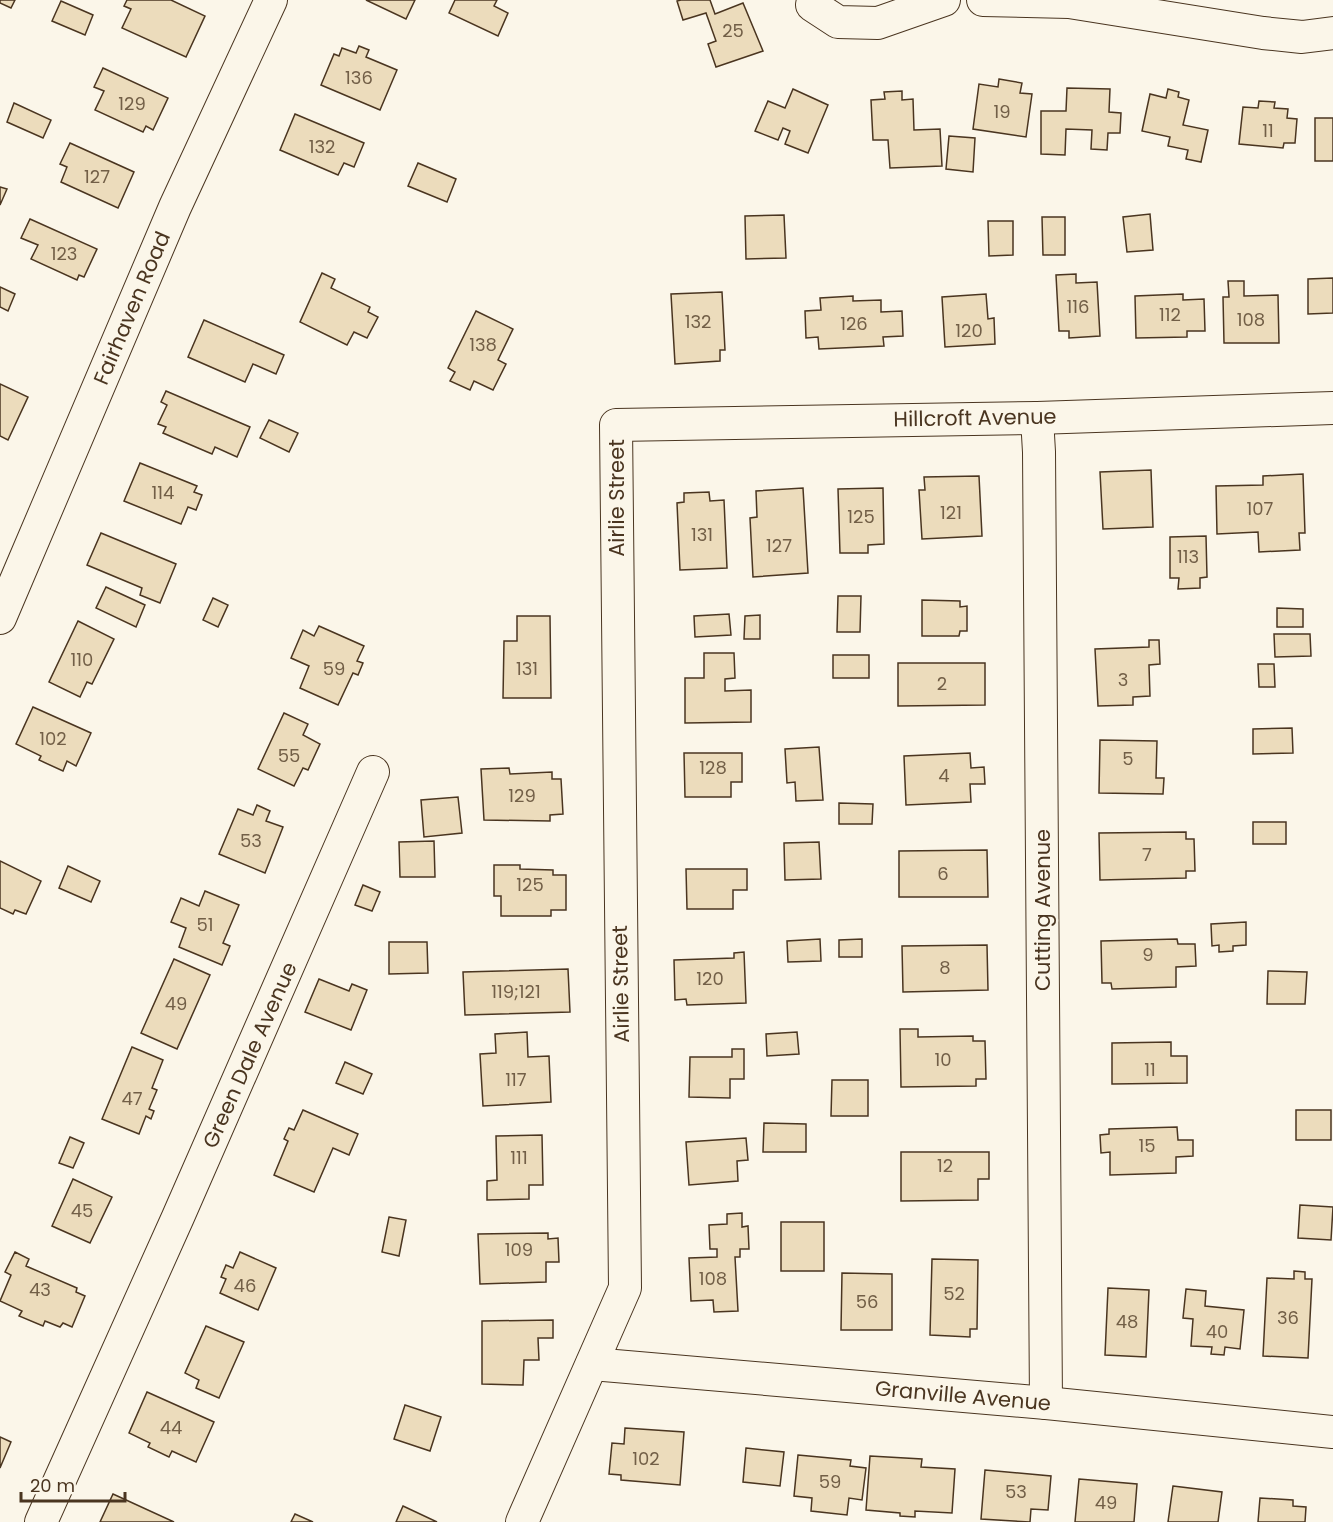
<svg xmlns="http://www.w3.org/2000/svg" width="1333" height="1522" viewBox="0 0 1333 1522" font-family="Poppins,sans-serif">
  <rect width="100%" height="100%" fill="#fbf6e9"/>
  <!-- building -->
  <g fill="#ecdcbc" stroke="#4a3520" stroke-width="1.5">
    <path d="M0,0H15L11,8L0,3Z"/>
    <path d="M127,0H171L205,16L186,57L122,28L131,9L124,6Z"/>
    <path d="M366,0H415L406,19Z"/>
    <path d="M455,0H497L494,6L508,13L498,36L449,13Z"/>
    <path d="M681,0H710L715,14L743,3L763,51L716,67L708,44L716,41L706,13L683,20L677,1Z"/>
    <path d="M61,1L93,15L85,35L52,21Z"/>
    <path d="M359,46L369,50L366,57L397,70L380,110L321,85L334,54L339,56L342,48L356,53Z"/>
    <path d="M103,68L168,98L153,130L146,126L143,132L95,110L104,91L94,87Z"/>
    <path d="M999,79L1022,83L1020,93L1032,94L1026,137L973,129L979,84L998,87Z"/>
    <path d="M1067,88L1110,89L1109,112L1121,113L1120,133H1108L1107,150L1091,149L1092,130L1066,129L1065,155L1041,154V111H1066Z"/>
    <path d="M793,89L828,105L808,153L785,144L790,131L783,128L778,140L755,131L768,101L785,108Z"/>
    <path d="M1168,89L1179,92L1178,97L1189,100L1183,125L1208,130L1201,162L1186,159L1188,150L1168,146L1170,137L1142,131L1150,94L1166,98Z"/>
    <path d="M902,91V100L913,99L914,130L940,129L942,166L890,168L888,140H873L871,100L885,99L884,92Z"/>
    <path d="M1259,101L1275,102L1274,108L1288,109L1287,118L1297,119L1295,143H1284L1283,148L1239,144L1243,107L1258,108Z"/>
    <path d="M14,103L51,120L43,138L7,122Z"/>
    <path d="M295,114L364,143L354,167L344,163L338,175L280,150Z"/>
    <rect x="1315" y="118" width="18" height="43"/>
    <path d="M949,136L975,138L973,172L946,169Z"/>
    <path d="M70,143L134,172L118,208L61,182L67,167L60,164Z"/>
    <path d="M418,163L456,179L447,202L408,186Z"/>
    <path d="M0,187L7,189L0,205Z"/>
    <path d="M1150,214L1153,250L1127,252L1123,217Z"/>
    <path d="M784,215L786,258L746,259L745,216Z"/>
    <path d="M1042,217H1065V255H1043Z"/>
    <path d="M30,219L97,249L84,277L79,275L77,280L31,259L38,245L21,238Z"/>
    <path d="M988,221H1013V255L989,256Z"/>
    <path d="M322,273L335,279L331,288L370,307L368,312L378,317L367,338L354,332L347,345L300,322Z"/>
    <path d="M1076,274V283L1097,282L1100,336L1069,338V331H1059L1056,275Z"/>
    <path d="M1333,278V313L1308,314V279Z"/>
    <path d="M1228,281H1244V296L1278,295L1279,343H1224L1223,297H1229Z"/>
    <path d="M0,287L15,294L8,311L0,307Z"/>
    <path d="M722,292L725,350H720V361L675,364L671,294Z"/>
    <path d="M986,294L988,319L994,318L995,344L945,347L942,297Z"/>
    <path d="M1183,294V300L1204,299L1205,331H1187V337L1136,338L1135,296Z"/>
    <path d="M853,296V301L881,300V312L902,311L903,336L883,337L884,346L819,349L818,337L806,338L805,311L821,310L820,298Z"/>
    <path d="M476,311L513,329L498,360L506,364L493,390L474,381L470,390L450,381L455,372L448,368Z"/>
    <path d="M204,320L284,355L276,374L253,364L245,382L188,357Z"/>
    <path d="M0,384L28,397L8,440L0,436Z"/>
    <path d="M166,391L250,427L237,457L215,447L212,454L163,433L166,427L158,424L167,405L161,402Z"/>
    <path d="M269,420L298,433L289,452L260,438Z"/>
    <path d="M140,463L197,486L194,492L202,495L196,510L188,507L181,524L124,501Z"/>
    <path d="M1151,470L1153,527L1103,529L1100,472Z"/>
    <path d="M1303,474L1305,533H1299L1300,550L1259,552L1258,532L1217,534L1216,486L1263,485V476Z"/>
    <path d="M979,476L982,536L922,539L919,490H925L924,477Z"/>
    <path d="M803,488L808,573L753,577L750,518L757,517L756,491Z"/>
    <path d="M883,488L884,544L868,545V553H840L838,489Z"/>
    <path d="M709,492L710,501L724,500L727,568L680,570L677,503L684,502V493Z"/>
    <path d="M101,533L176,564L160,603L140,595L142,588L87,565Z"/>
    <path d="M1206,536L1207,577L1200,578V588L1178,589L1179,578H1170V537Z"/>
    <path d="M106,587L145,605L136,627L96,608Z"/>
    <path d="M838,596H861L860,632H837Z"/>
    <path d="M213,598L228,605L218,627L203,620Z"/>
    <path d="M922,600L960,601V607L967,606V631H960L959,636H922Z"/>
    <path d="M1277,608L1303,609V627H1277Z"/>
    <path d="M729,614L731,635L695,637L694,616Z"/>
    <path d="M760,615V639H744L745,616Z"/>
    <path d="M517,616H550L551,698H503L504,641H517Z"/>
    <path d="M78,621L114,639L92,684L87,682L80,697L49,682Z"/>
    <path d="M319,626L364,646L357,661L363,663L358,675L353,673L338,705L300,688L309,666L291,658L303,630L314,636Z"/>
    <path d="M1274,634H1310L1311,656L1275,657Z"/>
    <path d="M1149,640H1159L1160,664L1149,665L1150,696L1133,697V705L1098,706L1095,649L1149,647Z"/>
    <path d="M704,653H734L735,678L725,679V691L751,690V722L685,723V678H704Z"/>
    <rect x="833" y="655" width="36" height="23"/>
    <path d="M898,663H985V705L898,706Z"/>
    <path d="M1258,664H1274L1275,687H1259Z"/>
    <path d="M33,707L91,733L76,766L67,761L63,771L39,760L41,756L16,744Z"/>
    <path d="M284,713L308,724L303,735L320,744L308,770L303,768L294,786L258,769Z"/>
    <path d="M1292,728L1293,753L1253,754V729Z"/>
    <path d="M1100,740L1157,741L1156,778H1164L1163,794L1099,793Z"/>
    <path d="M819,747L823,800L796,801L795,782L787,783L785,749Z"/>
    <path d="M684,753H742V782H731V797H685Z"/>
    <path d="M970,753L971,768L984,767L985,784H970L971,802L906,805L904,756Z"/>
    <path d="M509,768L510,774L552,772V779H561L563,814L550,815V821L484,820L481,769Z"/>
    <path d="M458,797L462,833L424,837L421,800Z"/>
    <path d="M839,803L873,804L872,824H839Z"/>
    <path d="M257,805L270,811L266,821L283,827L265,873L219,854L238,809L253,815Z"/>
    <rect x="1253" y="822" width="33" height="22"/>
    <path d="M1186,832V839H1194L1195,871H1186V878L1100,880L1099,833Z"/>
    <path d="M434,841L435,877H400L399,842Z"/>
    <path d="M819,842L821,879L785,880L784,843Z"/>
    <path d="M987,850L988,897H899V851Z"/>
    <path d="M0,861L41,881L26,914L15,910L13,914L0,908Z"/>
    <path d="M494,865H520V869L553,870V875H566V910H551V916H501V896H494Z"/>
    <path d="M68,866L100,881L91,902L59,888Z"/>
    <path d="M686,869H747V890H733V909H687Z"/>
    <path d="M363,885L380,892L372,911L355,905Z"/>
    <path d="M205,891L239,905L223,943L230,946L222,965L179,947L186,928L171,922L181,898L199,906Z"/>
    <path d="M1246,922V945L1233,946V951L1219,952V945L1212,946L1211,924Z"/>
    <path d="M820,939L821,961L788,962L787,941Z"/>
    <path d="M862,939V957H839V940Z"/>
    <path d="M1177,939L1178,944H1195L1196,966L1176,967V987L1112,989L1111,983H1102L1101,941Z"/>
    <path d="M389,942H427L428,973L389,974Z"/>
    <path d="M987,945L988,990L903,992L902,946Z"/>
    <path d="M744,952L746,1003L687,1005L686,999L675,1000L674,960L734,958V953Z"/>
    <path d="M174,959L210,975L177,1049L141,1033Z"/>
    <path d="M568,969L570,1012L465,1015L463,972Z"/>
    <path d="M1268,971L1307,972L1305,1004H1267Z"/>
    <path d="M319,979L349,991L352,984L367,990L351,1030L305,1012Z"/>
    <path d="M900,1029H918V1037L973,1036V1041H985L986,1079H976V1086L901,1087Z"/>
    <path d="M527,1032L528,1057L549,1056L551,1102L483,1106L480,1054L496,1053L495,1034Z"/>
    <path d="M797,1032L799,1054L767,1056L766,1034Z"/>
    <path d="M1171,1042V1056H1187V1083L1112,1084V1043Z"/>
    <path d="M132,1047L163,1060L152,1088L157,1090L149,1109L154,1111L151,1119L146,1116L139,1134L102,1119Z"/>
    <path d="M732,1049H744V1079H730V1098L689,1097L690,1057H732Z"/>
    <path d="M345,1062L372,1074L363,1094L336,1083Z"/>
    <path d="M832,1080H868V1116H831Z"/>
    <path d="M303,1110L358,1134L349,1155L333,1148L314,1192L274,1175L288,1141L284,1139L289,1128L294,1130Z"/>
    <rect x="1296" y="1110" width="35" height="30"/>
    <path d="M764,1123L806,1124V1152H763Z"/>
    <path d="M1177,1127L1178,1140H1193V1156L1176,1157V1173L1110,1175V1152L1101,1153L1100,1135L1109,1134V1129Z"/>
    <path d="M542,1135L543,1185H529V1199L487,1200V1181L497,1180L496,1136Z"/>
    <path d="M70,1137L84,1143L73,1168L59,1163Z"/>
    <path d="M746,1138L748,1160L737,1161L738,1181L689,1185L686,1142Z"/>
    <path d="M901,1152H989V1179H978V1200L901,1201Z"/>
    <path d="M73,1179L112,1197L90,1243L52,1226Z"/>
    <path d="M1300,1205L1333,1207L1331,1240L1298,1238Z"/>
    <path d="M742,1213V1227L748,1226L749,1249H740V1257H735L738,1311L714,1312L713,1300L691,1301L689,1258L717,1257V1249H710L709,1225L727,1224V1214Z"/>
    <path d="M389,1217L406,1220L399,1256L382,1252Z"/>
    <rect x="781" y="1222" width="43" height="49"/>
    <path d="M548,1233V1239L558,1238L559,1262H546V1282L480,1284L478,1234Z"/>
    <path d="M15,1252L29,1259L26,1266L77,1288L76,1292L85,1296L72,1327L63,1323L60,1327L45,1321L43,1326L19,1316L22,1311L0,1301L11,1275L5,1272Z"/>
    <path d="M240,1252L276,1268L258,1310L220,1293L226,1279L221,1277L226,1265L233,1268Z"/>
    <path d="M932,1259L978,1260L977,1329H970V1337L930,1335Z"/>
    <path d="M1294,1271L1305,1272V1279H1312L1308,1358L1263,1356L1267,1278L1294,1279Z"/>
    <path d="M842,1273L892,1274V1330H841Z"/>
    <path d="M1108,1288L1149,1290L1146,1357L1105,1355Z"/>
    <path d="M1186,1289L1206,1291L1205,1306L1244,1310L1240,1349L1225,1347L1224,1355L1211,1354L1212,1347L1191,1346L1193,1319L1183,1318Z"/>
    <path d="M553,1320V1338H538L539,1360H524L523,1385L482,1384V1321Z"/>
    <path d="M206,1326L244,1342L219,1398L196,1388L199,1380L185,1373Z"/>
    <path d="M147,1392L214,1422L196,1462L172,1451L169,1457L148,1447L150,1443L129,1433Z"/>
    <path d="M405,1405L441,1417L430,1451L394,1439Z"/>
    <path d="M625,1428L684,1432L680,1485L621,1480V1475L609,1474L612,1443L624,1444Z"/>
    <path d="M0,1437L11,1442L0,1468Z"/>
    <path d="M746,1448L784,1452L780,1486L743,1482Z"/>
    <path d="M798,1455L851,1460L850,1466L866,1468L862,1500L849,1498L847,1515L811,1511L812,1498L794,1496Z"/>
    <path d="M870,1456L922,1459L921,1467L955,1469L952,1513L915,1511V1517L900,1516V1513L866,1510Z"/>
    <path d="M985,1470L1051,1476L1048,1510L1031,1509L1030,1522L981,1519Z"/>
    <path d="M1079,1479L1137,1484L1134,1522H1075Z"/>
    <path d="M1173,1486L1222,1492L1218,1522H1168Z"/>
    <path d="M113,1494L174,1522H100Z"/>
    <path d="M1260,1498L1293,1500V1506L1306,1507L1305,1522H1258Z"/>
    <path d="M403,1506L437,1522H396Z"/>
    <path d="M295,1514L313,1522H291Z"/>
  </g>
  <g fill="none" stroke-linecap="round" stroke-linejoin="round">
    <defs>
      <g id="street">
        <path d="M813,0L812,5L838,22L878,23L944,0"/>
        <path d="M983,0L1069,2L1263,33L1302,37L1333,33"/>
        <path d="M1037,418L1039,452L1046,1403"/>
        <path d="M0,618L175,207L271,0"/>
        <path d="M592,1364L1046,1403L1333,1432"/>
        <path d="M41,1522L178,1217L373,772"/>
        <path d="M522,1522L625,1288L616,425L1037,418L1333,408"/>
      </g>
    </defs>
    <!-- street casing -->
    <use href="#street" stroke="#4a3520" stroke-width="34"/>
    <!-- street -->
    <use href="#street" stroke="#fbf6e9" stroke-width="32"/>
  </g>
  <g text-anchor="middle" stroke-width="4.5" stroke-linejoin="round" paint-order="stroke">
    <!-- number labels -->
    <g font-size="18" fill="#725f47">
      <text x="733" y="37">25</text>
      <text x="359" y="84">136</text>
      <text x="132" y="110">129</text>
      <text x="1002" y="118">19</text>
      <text x="1268" y="137">11</text>
      <text x="322" y="153">132</text>
      <text x="97" y="183">127</text>
      <text x="64" y="260">123</text>
      <text x="1078" y="313">116</text>
      <text x="1170" y="321">112</text>
      <text x="1251" y="326">108</text>
      <text x="698" y="328">132</text>
      <text x="854" y="330">126</text>
      <text x="969" y="337">120</text>
      <text x="483" y="351">138</text>
      <text x="163" y="499">114</text>
      <text x="1260" y="515">107</text>
      <text x="951" y="519">121</text>
      <text x="861" y="523">125</text>
      <text x="702" y="541">131</text>
      <text x="779" y="552">127</text>
      <text x="1188" y="563">113</text>
      <text x="82" y="666">110</text>
      <text x="334" y="675">59</text>
      <text x="527" y="675">131</text>
      <text x="1123" y="686">3</text>
      <text x="942" y="690">2</text>
      <text x="53" y="745">102</text>
      <text x="289" y="762">55</text>
      <text x="1128" y="765">5</text>
      <text x="713" y="774">128</text>
      <text x="944" y="782">4</text>
      <text x="522" y="802">129</text>
      <text x="251" y="847">53</text>
      <text x="1147" y="861">7</text>
      <text x="943" y="880">6</text>
      <text x="530" y="891">125</text>
      <text x="205" y="931">51</text>
      <text x="1148" y="961">9</text>
      <text x="945" y="974">8</text>
      <text x="710" y="985">120</text>
      <text x="516" y="998">119;121</text>
      <text x="176" y="1010">49</text>
      <text x="943" y="1066">10</text>
      <text x="1150" y="1076">11</text>
      <text x="516" y="1086">117</text>
      <text x="132" y="1105">47</text>
      <text x="1147" y="1152">15</text>
      <text x="519" y="1164">111</text>
      <text x="945" y="1172">12</text>
      <text x="82" y="1217">45</text>
      <text x="519" y="1256">109</text>
      <text x="713" y="1285">108</text>
      <text x="245" y="1292">46</text>
      <text x="40" y="1296">43</text>
      <text x="954" y="1300">52</text>
      <text x="867" y="1308">56</text>
      <text x="1288" y="1324">36</text>
      <text x="1127" y="1328">48</text>
      <text x="1217" y="1338">40</text>
      <text x="171" y="1434">44</text>
      <text x="646" y="1465">102</text>
      <text x="830" y="1488">59</text>
      <text x="1016" y="1498">53</text>
      <text x="1106" y="1509">49</text>
    </g>
    <!-- street labels -->
    <g font-size="21" fill="#4a3520" stroke="#fbf6e9">
      <text transform="translate(132 308) rotate(-67)" y="7">Fairhaven Road</text>
      <text transform="translate(975 418) rotate(-1)" y="7">Hillcroft Avenue</text>
      <text transform="translate(617 498) rotate(-90)" y="7">Airlie Street</text>
      <text transform="translate(1043 910) rotate(-90)" y="7">Cutting Avenue</text>
      <text transform="translate(621 984) rotate(-91)" y="7">Airlie Street</text>
      <text transform="translate(250 1055) rotate(-66)" y="7">Green Dale Avenue</text>
      <text transform="translate(963 1396) rotate(5)" y="7">Granville Avenue</text>
    </g>
  </g>
  <!-- scale -->
  <path d="M21 1492v9h104v-9" fill="none" stroke="#4a3520" stroke-width="3"/>
  <text x="30" y="1492" font-size="18" fill="#4a3520" stroke="#fbf6e9" stroke-width="4.5" paint-order="stroke">20 m</text>
</svg>
